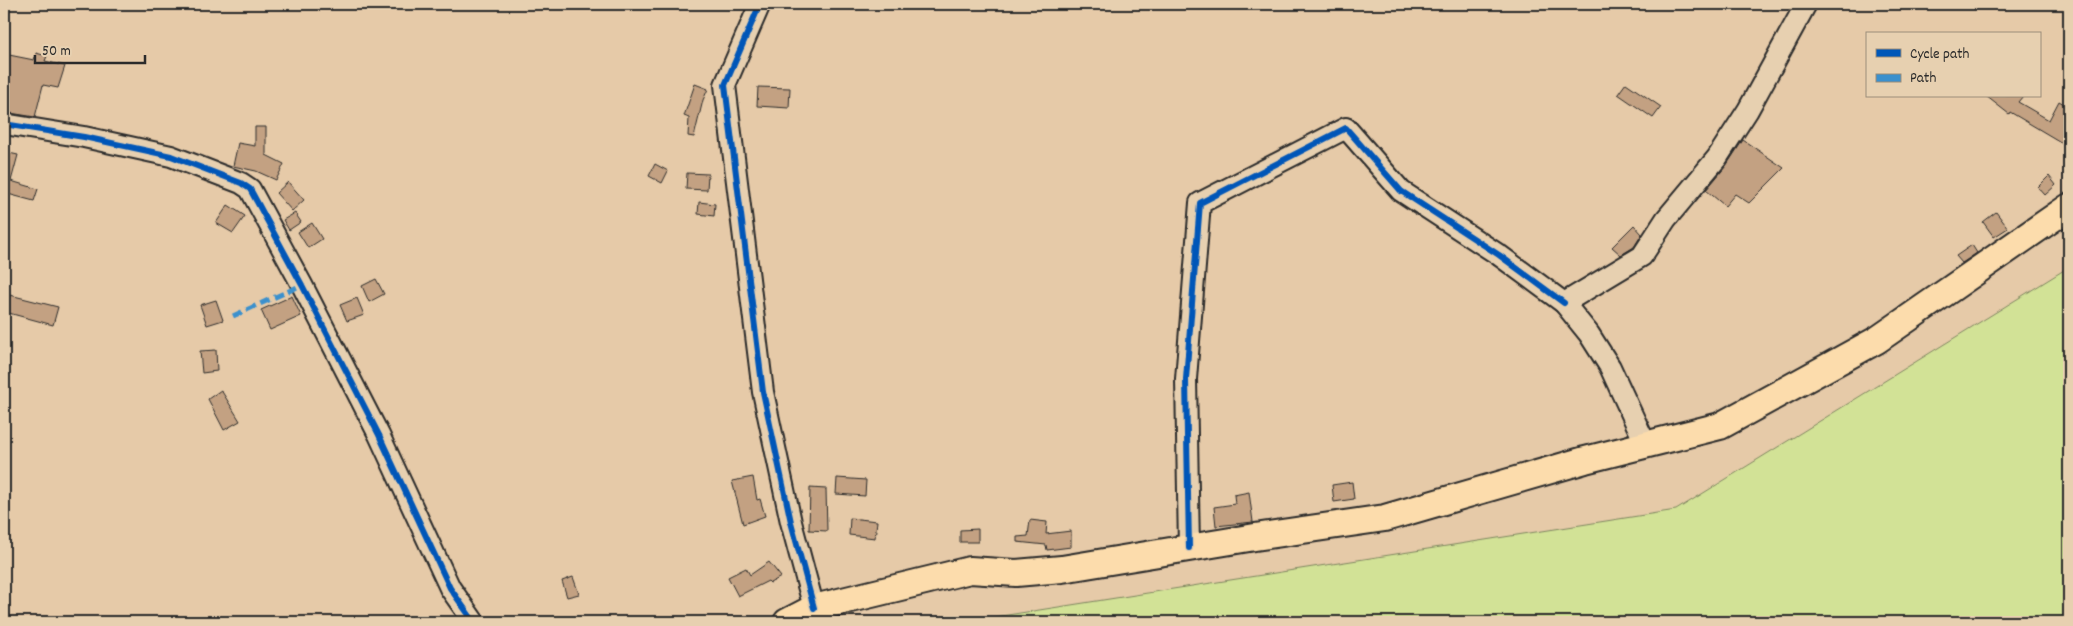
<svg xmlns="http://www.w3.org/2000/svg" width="2073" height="626" viewBox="0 0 2073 626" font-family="Dekko,sans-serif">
  <rect width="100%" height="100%" fill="#e6caa8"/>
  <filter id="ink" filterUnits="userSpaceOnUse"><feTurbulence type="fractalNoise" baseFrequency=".02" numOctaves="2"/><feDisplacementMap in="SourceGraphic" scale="10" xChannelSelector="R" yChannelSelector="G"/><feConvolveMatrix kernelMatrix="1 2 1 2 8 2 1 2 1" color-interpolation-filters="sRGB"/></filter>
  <g filter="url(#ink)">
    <!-- green -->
    <path fill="#d2e296" stroke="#7e8660" d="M2069,267V622H963L1676,510Z"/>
    <!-- building -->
    <g fill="#c3a182" stroke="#2b2b2b">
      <path d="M36,53L47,56L45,61L65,66L58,88L43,85L35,117L4,112V99L7,87H4V54L34,60Z"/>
      <path d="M1626,83L1661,107L1653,118L1618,94Z"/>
      <path d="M695,84L708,89L703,100L694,137L688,136L689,118L684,116Z"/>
      <path d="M758,87L790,88L789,108L757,106Z"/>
      <path d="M1986,96H2023L2018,102L2049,120L2059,101L2069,107V147L2010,112L2009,114Z"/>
      <path d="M255,127H266V155L284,164L276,180L256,171L233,166L238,143L255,146Z"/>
      <path d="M1743,140L1784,168L1749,203L1735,194L1725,206L1706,190L1726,166Z"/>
      <path d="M4,152L18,155L11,181L38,189L34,201L4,193Z"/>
      <path d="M655,164L668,171L662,183L649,176Z"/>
      <path d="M687,173L708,174L707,190L686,189Z"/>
      <path d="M2049,176L2056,185L2045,195L2038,187Z"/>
      <path d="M288,182L304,200L292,211L276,193Z"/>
      <path d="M699,202L715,204L714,216L698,214Z"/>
      <path d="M228,205L245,216L233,233L216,223Z"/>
      <path d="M1996,212L2008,228L1994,237L1983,222Z"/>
      <path d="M295,213L301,222L289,230L283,220Z"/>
      <path d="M312,223L322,239L308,248L298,232Z"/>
      <path d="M1634,225L1642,234L1634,247L1621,255L1612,247Z"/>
      <path d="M1972,245L1977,253L1962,263L1956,256Z"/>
      <path d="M376,279L384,294L369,302L362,286Z"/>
      <path d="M10,295L58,307L53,325L5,312Z"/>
      <path d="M292,296L301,316L270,330L261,310Z"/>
      <path d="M357,298L364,315L347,321L340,305Z"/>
      <path d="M216,300L223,320L207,325L200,305Z"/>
      <path d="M216,350L217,371L202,373L200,351Z"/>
      <path d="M221,390L240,421L224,430L208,399Z"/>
      <path d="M753,477L757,500L760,499L765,516L743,524L732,481Z"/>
      <path d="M837,478L866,480L865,496L836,494Z"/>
      <path d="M1352,482L1354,499L1334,502L1332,485Z"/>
      <path d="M810,488L826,489L827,531L809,530Z"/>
      <path d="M1249,492L1253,522L1216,526L1214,507L1235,504L1234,495Z"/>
      <path d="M850,518L877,521L875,538L849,535Z"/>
      <path d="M1030,520L1047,522L1046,534L1071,531V547L1047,550L1046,545L1017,542V537L1028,536Z"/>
      <path d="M978,529V542H960V530Z"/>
      <path d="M769,562L781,577L770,583L768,581L738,596L728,577L746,568L750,575Z"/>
      <path d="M573,577L579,594L567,597L562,581Z"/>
    </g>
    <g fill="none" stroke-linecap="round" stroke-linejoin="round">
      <defs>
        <g id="minor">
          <path d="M760,4L725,85L763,392L791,522L814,608"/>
          <path d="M4,124L84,137L171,156L241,183L250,189L302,285L379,435L450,588L474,622"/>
          <path d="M1646,445L1610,367L1589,334L1564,303L1642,256L1666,219L1717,158L1748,110L1806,4"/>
          <path d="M1189,548L1186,379L1200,203L1346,128L1401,191L1499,255L1564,303"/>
        </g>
        <path id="major" d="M787,622L814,608L970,570L1016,573L1062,569L1255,537L1385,518L1585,460L1720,426L1877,340L2069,207"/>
      </defs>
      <!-- minor casing -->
      <use href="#minor" stroke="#2b2b2b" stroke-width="24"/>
      <!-- major casing -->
      <use href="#major" stroke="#2b2b2b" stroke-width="30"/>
      <!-- minor -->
      <use href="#minor" stroke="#e7d0b0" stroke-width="20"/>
      <!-- major -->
      <use href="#major" stroke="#fcdcac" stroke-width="26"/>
      <!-- quiet -->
      <path stroke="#3b90cd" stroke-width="5" stroke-dasharray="10 5" stroke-linecap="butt" d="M233,316L302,285"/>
      <defs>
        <g id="cycleway">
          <path d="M760,4L725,85L763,392L791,522L814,608"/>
          <path d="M4,124L84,137L171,156L241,183L250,189L302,285L379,435L450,588L474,622"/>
          <path d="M1189,548L1186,379L1200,203L1346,128L1401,191L1499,255L1564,303"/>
        </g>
      </defs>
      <!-- cycleway casing -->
      <use href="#cycleway" stroke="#e7d0b0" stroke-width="9"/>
      <!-- cycleway -->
      <use href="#cycleway" stroke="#0057b8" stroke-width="6"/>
    </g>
  </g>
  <!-- margin -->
  <rect width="2073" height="626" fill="none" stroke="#e7d0b0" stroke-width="20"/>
  <rect x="10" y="10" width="2053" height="606" fill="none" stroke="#2b2b2b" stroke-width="2" filter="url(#ink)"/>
  <!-- legend -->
  <rect x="1866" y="32" width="175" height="65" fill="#e7d0b0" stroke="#9c8e7b"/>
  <rect x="1876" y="49" width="25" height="8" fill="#0057b8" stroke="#9c8e7b"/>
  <text x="1910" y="58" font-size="15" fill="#2b2b2b">Cycle path</text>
  <rect x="1876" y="74" width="25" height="8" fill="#3b90cd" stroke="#9c8e7b"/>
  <text x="1910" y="82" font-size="15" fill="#2b2b2b">Path</text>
  <!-- scale -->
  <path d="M35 55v8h110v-8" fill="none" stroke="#2b2b2b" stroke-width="2.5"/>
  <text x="42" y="55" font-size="15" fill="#2b2b2b" stroke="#e7d0b0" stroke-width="4" paint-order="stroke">50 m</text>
</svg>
